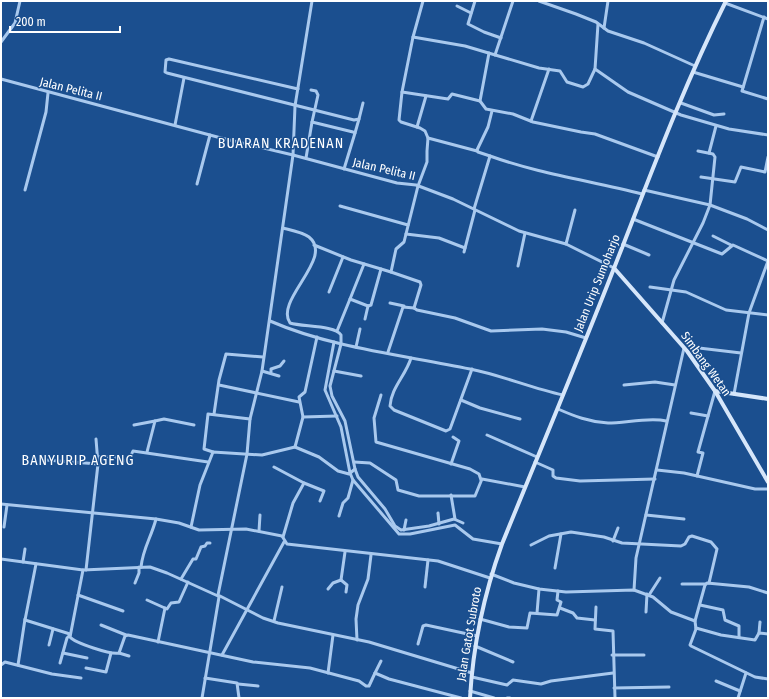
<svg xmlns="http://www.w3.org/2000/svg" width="769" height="699" viewBox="0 0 769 699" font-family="'Fira Sans Condensed',sans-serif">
  <rect width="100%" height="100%" fill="#1b4f8f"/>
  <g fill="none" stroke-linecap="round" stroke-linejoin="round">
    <!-- street -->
    <g stroke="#a9c9ee" stroke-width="3">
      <path d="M312,1L295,106L293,155L262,371L250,419L247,454L218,595L263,618L278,623L369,642L472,673"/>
      <path d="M475,1L468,24L484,32L501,38"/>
      <path d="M539,1L576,14L596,22L608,31L644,43L695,66"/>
      <path d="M725,3L768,19"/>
      <path d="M457,6L471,13"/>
      <path d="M764,17L742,91L768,99"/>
      <path d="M604,28L608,1"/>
      <path d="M413,37L423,1"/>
      <path d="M1,42L15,23L20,1"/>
      <path d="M489,53L480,101L486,109L513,114L533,122L581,132L595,134L658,157"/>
      <path d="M495,55L513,1"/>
      <path d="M595,69L598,24"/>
      <path d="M693,72L743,87"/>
      <path d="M1,79L221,138L293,155L397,183L416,185L453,199L519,231L566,244L614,268"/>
      <path d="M298,89L169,59L166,60L165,72L167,73L354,120L359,119L363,103"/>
      <path d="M311,90L316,91L318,95L312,122"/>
      <path d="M402,92L448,99L452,94L480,101"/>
      <path d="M681,103L714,115L724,114"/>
      <path d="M531,121L549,69"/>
      <path d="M175,125L184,78"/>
      <path d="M417,127L426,96"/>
      <path d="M355,133L359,119"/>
      <path d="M428,138L477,151"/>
      <path d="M709,153L716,126"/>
      <path d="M490,156L478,152L477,150L488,127L492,111"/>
      <path d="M306,158L312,122L353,132L355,133L344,169"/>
      <path d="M701,177L735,182L741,167L765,172L768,157"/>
      <path d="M197,184L210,135"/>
      <path d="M25,190L46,112L48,93"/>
      <path d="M644,190L710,205L747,219L768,230"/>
      <path d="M340,206L408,225"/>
      <path d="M474,209L490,156C540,174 592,181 642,194"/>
      <path d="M633,219L722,254L733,245L768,261"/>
      <path d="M283,228C291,230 302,232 309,237C335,258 274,300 290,323C302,327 335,325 341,335V344L330,386L332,396L345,421L355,469L358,477L385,509L395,526L401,530L429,526L454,519L463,523"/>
      <path d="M406,234L439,238L465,248"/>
      <path d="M713,236L731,245"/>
      <path d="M566,244L575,210"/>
      <path d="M623,244L649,255"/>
      <path d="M314,245L351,260L391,272"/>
      <path d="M464,252L475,210"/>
      <path d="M518,266L525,233"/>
      <path d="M650,287L686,292L726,310L768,315"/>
      <path d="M329,292L343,257"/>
      <path d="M350,299L364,264"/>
      <path d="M390,303L404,306"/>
      <path d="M365,319L368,306"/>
      <path d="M270,321C332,348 403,355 470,369C501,375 531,388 563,395"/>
      <path d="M662,323L674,280L703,223L710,205L715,157L713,154L698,151"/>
      <path d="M337,331L350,299L368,306L371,305L381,269"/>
      <path d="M586,338L566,332L542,329L491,331L455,318L417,310L414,308L421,285L420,282L391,272L396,249L404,242L418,186L427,162V151L428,138L425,131L420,128L401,122L399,120L402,92L413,37L465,46L539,68L560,71L567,82L583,87L588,84L595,69L628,92L681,115L729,129L768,135"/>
      <path d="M334,342L325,390L341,427L350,473L353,480L348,498L343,503L339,516"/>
      <path d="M356,347L360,329"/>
      <path d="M699,348L741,353"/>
      <path d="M388,352L403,307L414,308"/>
      <path d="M411,358C406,375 391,388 390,406L394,410L446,431L450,429L472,369"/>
      <path d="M262,371L279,376"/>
      <path d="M334,371L361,376"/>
      <path d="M271,372V369L280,366L284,361"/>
      <path d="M219,385L299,402"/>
      <path d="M624,385L655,382L675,385"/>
      <path d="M734,394L749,313L768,261"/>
      <path d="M381,395L374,418L376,442L470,469L479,474L481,480"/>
      <path d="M461,400L480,408L520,419"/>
      <path d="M558,409C574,416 589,422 608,423C625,423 650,417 666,421"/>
      <path d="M691,413L708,416"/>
      <path d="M214,414L219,380L226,354L263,357"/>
      <path d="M303,417L337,416"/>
      <path d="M134,425L155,421"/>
      <path d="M487,435L537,457"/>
      <path d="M295,447L303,417L299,397L305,392L317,337"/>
      <path d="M147,452L155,421L164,419L194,425"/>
      <path d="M213,452L204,449L208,414L250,419"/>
      <path d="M97,457H116L128,462L133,451L208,462"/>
      <path d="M46,460L98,464"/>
      <path d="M354,462L370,463L396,480L398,490L419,496H475L482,479L525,487"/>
      <path d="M535,462L553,470V476L556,478L580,481L655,479"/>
      <path d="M451,464L459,441L453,437"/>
      <path d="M274,467L304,483L293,503L283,537"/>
      <path d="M657,470L684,473L755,489H768"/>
      <path d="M697,476L703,453L698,452L715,391"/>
      <path d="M353,480L399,534H410L455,525L473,539L502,544"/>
      <path d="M304,483L324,491L320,501"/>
      <path d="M451,495L455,519"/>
      <path d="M1,504L156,519L179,523L199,530L246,529L282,536L287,544L438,561L490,578"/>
      <path d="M438,513L439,524"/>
      <path d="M646,515L684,519"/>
      <path d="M4,527L7,505"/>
      <path d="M191,527L200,485L213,452L262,455L295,447L319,457L338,471L349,474L355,469"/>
      <path d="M404,530L406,520"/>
      <path d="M259,531L260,515"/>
      <path d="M613,541L618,528"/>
      <path d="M531,545L549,536L571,532L604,537L622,543L681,546L685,544L689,537L692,536L711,542L717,549L709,583"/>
      <path d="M1,559L83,570L150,567L167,573L218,596"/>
      <path d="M23,562L25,549"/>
      <path d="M36,564L25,620L70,634"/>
      <path d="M141,567C143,548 151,538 156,519"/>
      <path d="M555,568L561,534"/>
      <path d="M83,570L70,637C75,643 111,655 119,653L125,636L128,635L253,662L310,668L359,681L366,686H369L375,673L389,679L461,698"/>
      <path d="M86,570L98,464L96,439"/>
      <path d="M491,574L514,583L539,589L566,592L634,590L653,597L671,612L695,621L696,629L690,645L691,646L755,677L768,679"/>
      <path d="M181,579L193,559H196L201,547L205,546L207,543H210"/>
      <path d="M341,580L345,552"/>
      <path d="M135,583L139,573V567"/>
      <path d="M682,584H706"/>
      <path d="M425,587L428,560"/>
      <path d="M328,589L333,583L341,580L347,585L346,592"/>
      <path d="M634,590L636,558L684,348"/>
      <path d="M78,595L123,611"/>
      <path d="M649,595L660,578"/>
      <path d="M147,600L167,609L171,603L179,602L188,582"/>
      <path d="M700,605L723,610L725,620L739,626V637"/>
      <path d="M596,607L595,629L613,631L615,698"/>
      <path d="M560,608L573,613L577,618L595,620"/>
      <path d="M646,612L647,594"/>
      <path d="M537,613L539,589"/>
      <path d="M480,619L509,627L527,628L530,613L557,615L561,602L557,600L558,591"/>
      <path d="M274,621L282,587"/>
      <path d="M695,621L705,585L707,583L749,587L768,593"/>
      <path d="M101,625L126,635"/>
      <path d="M696,628L721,635L755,640L759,633L768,634"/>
      <path d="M759,633L760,622"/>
      <path d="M357,640L356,619L358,605L368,579L371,555"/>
      <path d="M158,642L165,608"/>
      <path d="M418,644L423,626L426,625L477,636"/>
      <path d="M49,645L53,629"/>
      <path d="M475,646L513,662"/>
      <path d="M63,653L87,658"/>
      <path d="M119,653L129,656"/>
      <path d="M222,655L284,542"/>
      <path d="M612,655H644"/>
      <path d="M60,663L67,638L70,635"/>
      <path d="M1,665L5,662L52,674L81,678"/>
      <path d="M18,665L25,619"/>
      <path d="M86,668L106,672L111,653"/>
      <path d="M328,673L333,635"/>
      <path d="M375,673L381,661"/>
      <path d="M472,677L507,685L513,680L541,684L551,681L613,673"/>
      <path d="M205,678L237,683L239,698"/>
      <path d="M716,681L740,691"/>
      <path d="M238,684L258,686"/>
      <path d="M614,688L669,687"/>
      <path d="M470,691L494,698"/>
      <path d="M202,698L219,597"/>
      <path d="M507,698H510"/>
      <path d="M738,698L746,673"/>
    </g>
    <!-- secondary -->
    <g stroke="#d6e6fa" stroke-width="4">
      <path d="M614,268L687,351L715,391L768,482"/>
      <path d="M715,391L768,399"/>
      <path d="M470,698C473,645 484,594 502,544C537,458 573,372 607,286C645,190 680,93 726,1"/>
    </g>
  </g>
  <g text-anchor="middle" stroke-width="3" stroke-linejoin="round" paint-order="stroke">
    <!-- street labels -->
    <g font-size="12" fill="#fff" stroke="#1b4f8f">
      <text transform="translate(71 89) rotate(14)" y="4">Jalan Pelita II</text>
      <text transform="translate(384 169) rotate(13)" y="4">Jalan Pelita II</text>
      <text transform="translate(597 283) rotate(-68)" y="4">Jalan Urip Sumoharjo</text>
      <text transform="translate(706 364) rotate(54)" y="4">Simbang Wetan</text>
      <text transform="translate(469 634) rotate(-80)" y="4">Jalan Gatot Subroto</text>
    </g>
    <!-- quarter labels -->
    <g font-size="14" letter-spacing="1" fill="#fff" stroke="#1b4f8f">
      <text x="281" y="148">BUARAN KRADENAN</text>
      <text x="78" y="465">BANYURIP AGENG</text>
    </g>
  </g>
  <!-- border -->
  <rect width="769" height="699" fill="none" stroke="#ffffff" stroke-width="4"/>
  <!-- scale -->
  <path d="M10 26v6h110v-6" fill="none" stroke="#ffffff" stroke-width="2"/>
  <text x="16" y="26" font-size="12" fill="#ffffff" stroke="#1b4f8f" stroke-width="3" paint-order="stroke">200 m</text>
</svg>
